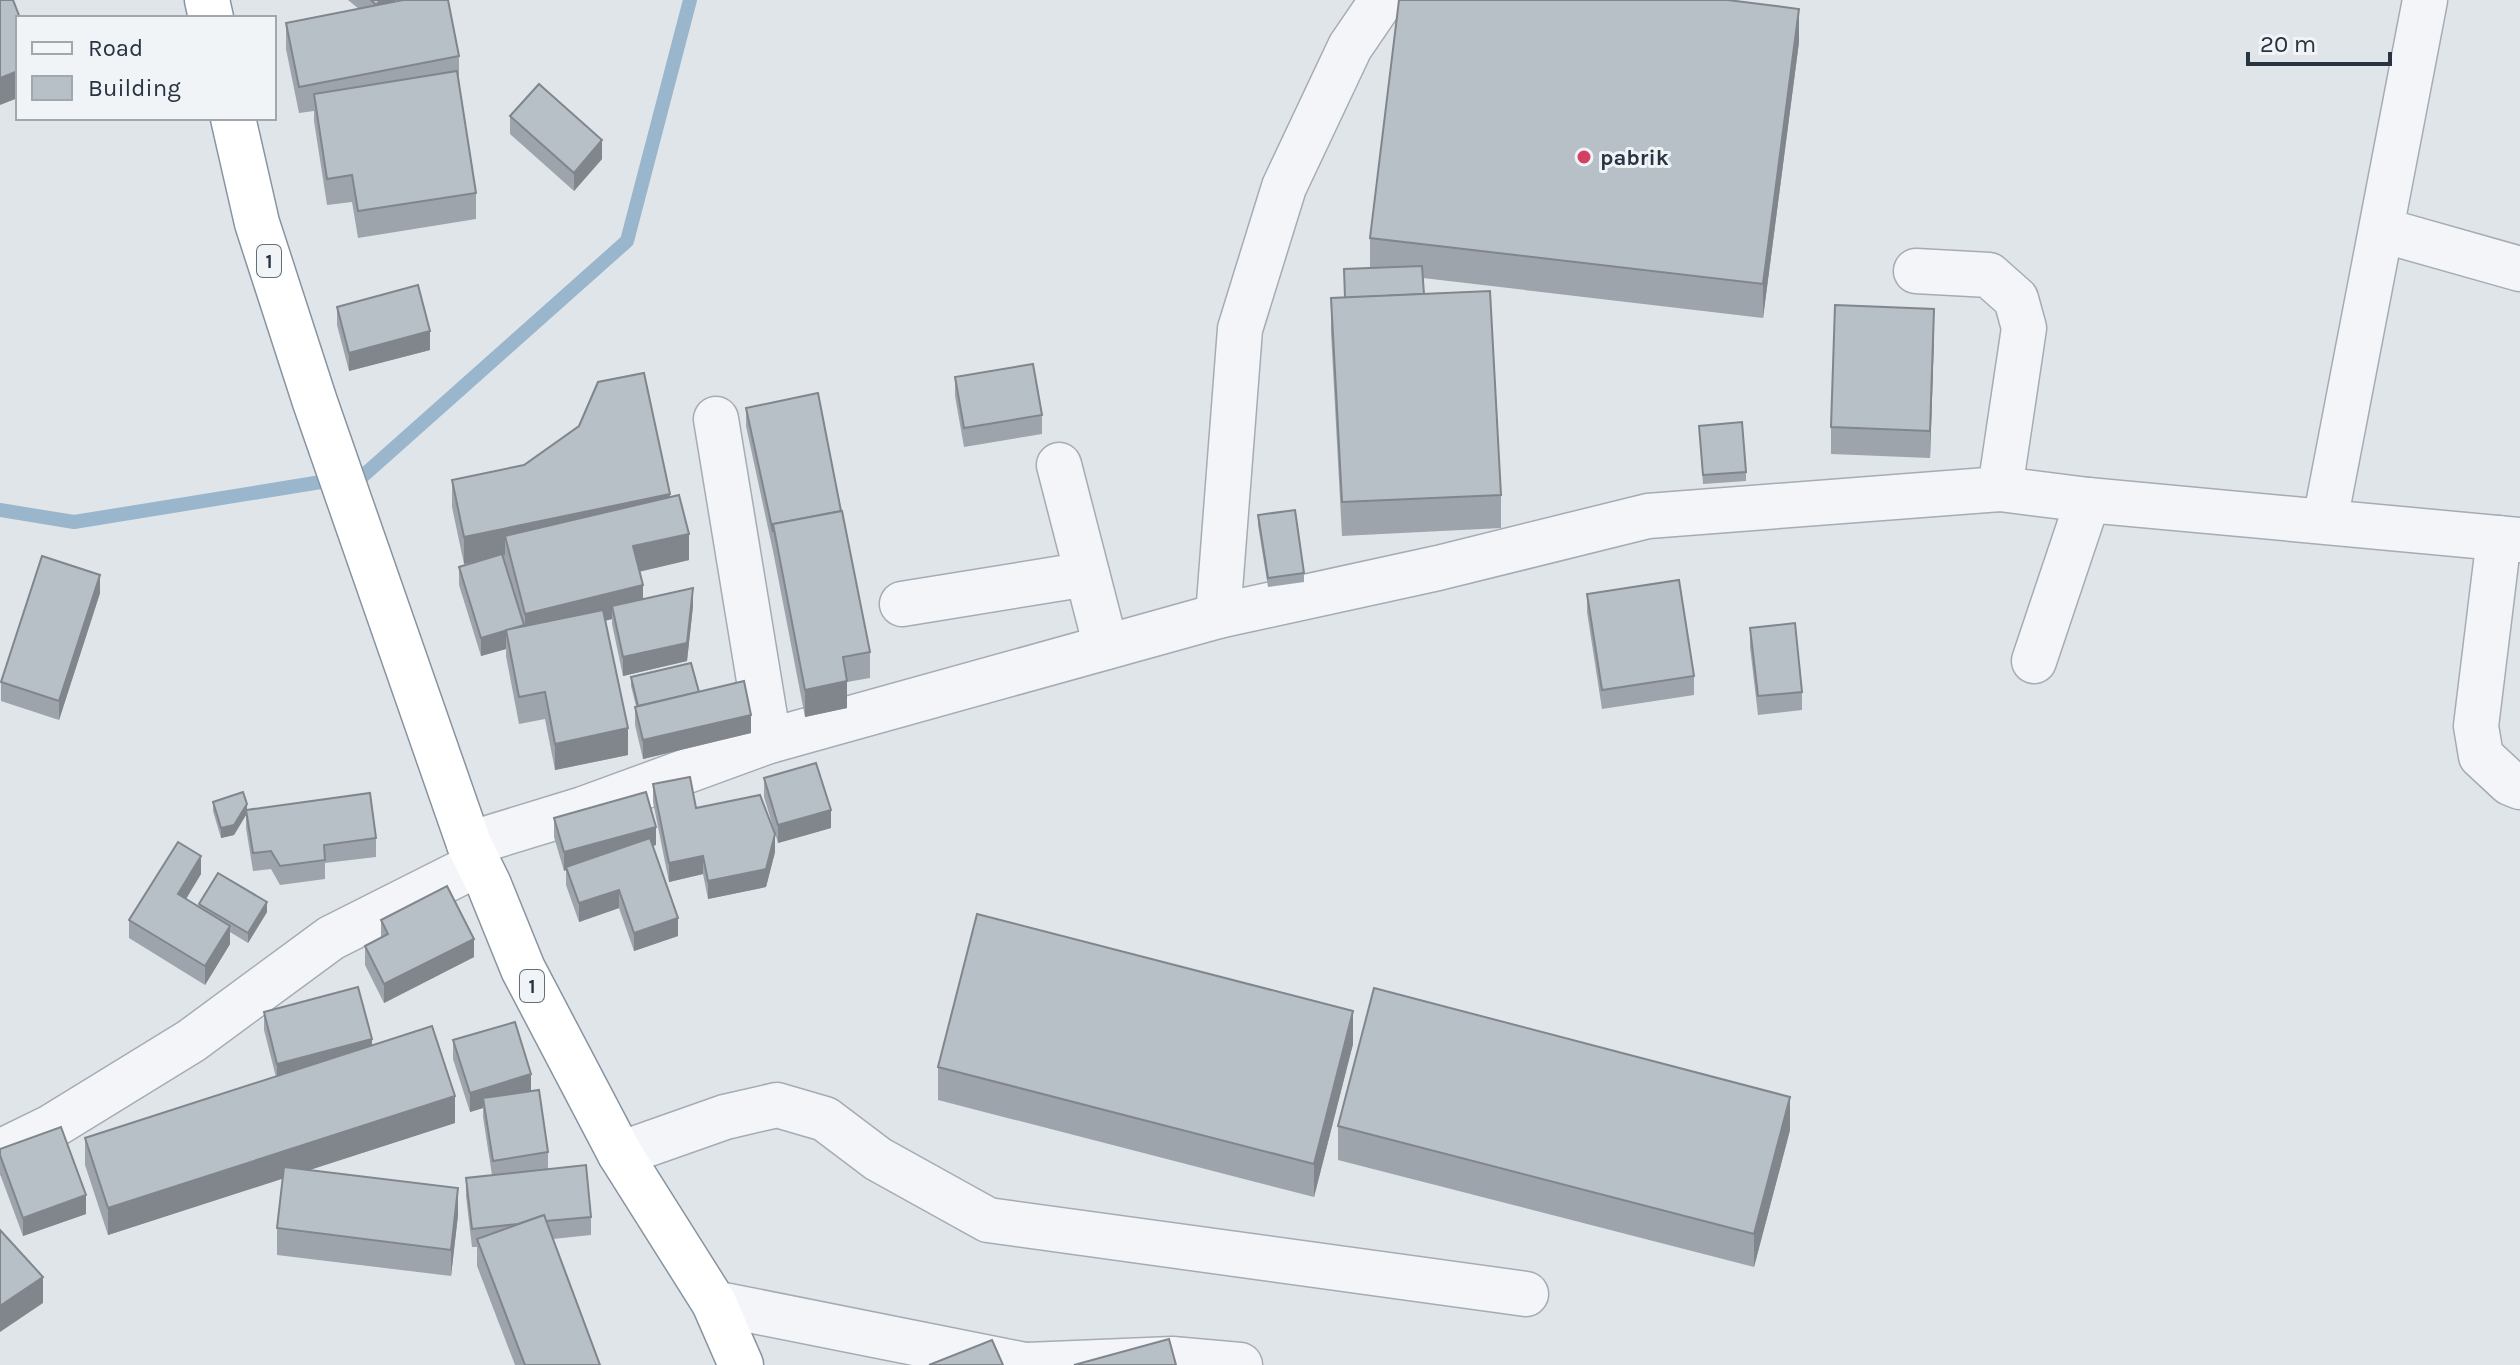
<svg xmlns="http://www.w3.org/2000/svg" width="2520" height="1365" viewBox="0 0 2520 1365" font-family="Karla,sans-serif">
  <rect width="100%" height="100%" fill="#e0e5ea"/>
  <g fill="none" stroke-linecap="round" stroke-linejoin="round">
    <!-- stream -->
    <path stroke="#9ab6cc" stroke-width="14" d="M0,510L74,522L364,475L627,241L690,0"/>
    <defs>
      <g id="minor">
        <path d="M2382,230L2520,269"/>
        <path d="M1916,271L1989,275L2016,299L2024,328L2000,489"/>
        <path d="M716,419L769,741"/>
        <path d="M1059,465L1106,647"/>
        <path d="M2325,521L2425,0"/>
        <path d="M2499,538L2476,726L2481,756L2510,783L2520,787"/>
        <path d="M902,604L1087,574"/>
        <path d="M1218,616L1240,329L1284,187L1350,47L1382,0"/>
        <path d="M2034,661L2088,500"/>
        <path d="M469,844L583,809L769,741L1218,616L1438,568L1648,516L2000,489L2088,500L2520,540"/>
        <path d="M0,1152L51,1127L191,1041L331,938L478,864"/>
        <path d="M620,1154L725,1117L777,1105L825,1119L878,1159L988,1220L1526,1294"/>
        <path d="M714,1303L1025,1365"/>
        <path d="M1027,1365L1172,1359L1240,1365"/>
      </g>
      <g id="highway">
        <path d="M207,0L211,18"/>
        <path d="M233,118L257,223L315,402L469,844L489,885L523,969L620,1154L714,1303L741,1365"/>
      </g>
    </defs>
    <!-- minor casing -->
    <use href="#minor" stroke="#a5acb4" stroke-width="47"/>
    <!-- highway casing -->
    <use href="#highway" stroke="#8794a1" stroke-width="47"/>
    <!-- minor -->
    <use href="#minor" stroke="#f3f5f8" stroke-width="44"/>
    <!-- highway -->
    <use href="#highway" stroke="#fff" stroke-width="44"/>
  </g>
  <!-- wall -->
  <g fill="#9da4ab">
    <path d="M348,0H396L395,2L459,56V82L476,193V219L358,238L352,202L327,205L314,121V111L299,113L286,49V23L359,9Z"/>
    <path d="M1799,42L1763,318L1423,278L1424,294L1501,495V528L1342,536L1331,332V298H1344V269L1370,268V238Z"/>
    <path d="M510,116L602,159L574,191L510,134Z"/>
    <path d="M337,307L430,350L349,371L337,325Z"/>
    <path d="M1934,336L1930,458L1831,454V427Z"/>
    <path d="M955,377L1042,415V434L964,447L955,396Z"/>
    <path d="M746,408L841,511L870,652V678L847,682V708L805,717L773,551L746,426Z"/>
    <path d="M1699,426L1746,472V481L1703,484Z"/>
    <path d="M452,480L670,497L689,560L639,572L643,599L693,606L687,661L623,676L612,624V619L605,621L628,755L555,770L545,719L519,724L506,656V649L481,656L459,585V567L480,561L464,564L452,507Z"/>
    <path d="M1258,515L1304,573V582L1268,587L1258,525Z"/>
    <path d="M100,593L59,720L1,701V682Z"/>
    <path d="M1587,594L1694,676V695L1602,709L1587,612Z"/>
    <path d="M1750,628L1802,692V710L1758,715L1750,647Z"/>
    <path d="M631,677L699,692L751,733L643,759L635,725V707L636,706L631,686Z"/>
    <path d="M764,778L831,828L778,843L764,797Z"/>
    <path d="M653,784L775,852L766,887L708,899L703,874L669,882L653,802Z"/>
    <path d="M213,802L376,838V857L325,863V879L280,885L271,869L253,871L246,828V815L234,835L221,838L213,811Z"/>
    <path d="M554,818L656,845L653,846L678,936L634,951L619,908L579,922L566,885V870L564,871L554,837Z"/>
    <path d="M201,874L186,899L199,906V904L267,912L248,943L230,932V944L205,985L129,938V920Z"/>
    <path d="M381,920L474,957L384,1003L365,965V946L381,938Z"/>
    <path d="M264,1012L372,1046L455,1123L309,1170L458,1215L451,1276L277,1255V1228L283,1178L108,1235L85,1165V1138L276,1077L264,1030Z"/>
    <path d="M453,1040L531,1091L548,1152V1169L591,1217V1235L553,1239L600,1365H515L477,1266V1247H472L466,1196V1178L492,1175L483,1117V1108L470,1112L453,1059Z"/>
    <path d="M1353,1044L1314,1197L938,1100V1067Z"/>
    <path d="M1338,1126L1790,1130L1754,1267L1338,1160Z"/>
    <path d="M0,1149L86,1214L23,1236L0,1174Z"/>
  </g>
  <!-- shaded-wall -->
  <g fill="#80868b">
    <path d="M381,0H396L376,23V5Z"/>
    <path d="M1799,9V42L1763,318V284Z"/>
    <path d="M18,71V98L0,105V78Z"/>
    <path d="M602,140V159L574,191V173Z"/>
    <path d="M1934,309V336L1930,458V431Z"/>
    <path d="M430,331V350L349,371V353Z"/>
    <path d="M670,494V520L505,536V555L464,564V537Z"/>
    <path d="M689,534V560L633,573V546Z"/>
    <path d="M100,575V593L59,720V701Z"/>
    <path d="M643,585V612L612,606V619L525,640V614Z"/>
    <path d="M693,588V606L687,661L623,676V657Z"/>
    <path d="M506,630V649L481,656V638Z"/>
    <path d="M847,681V708L805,717V690Z"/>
    <path d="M751,715V733L643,759V740Z"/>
    <path d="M628,728V755L555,770V744Z"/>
    <path d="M247,804V814L246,810V815L234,835L221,838V828Z"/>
    <path d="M831,810V828L778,843V825Z"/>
    <path d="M656,827V845L567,870L566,867V870L564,871V852Z"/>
    <path d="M775,834V852L766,887L708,899V881Z"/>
    <path d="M201,856V874L178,912V894Z"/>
    <path d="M703,856V874L669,882V863Z"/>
    <path d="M619,890V908L579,922V903Z"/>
    <path d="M267,902V912L248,943V933Z"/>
    <path d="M678,918V936L634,951V933Z"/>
    <path d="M230,926V944L205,985V966Z"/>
    <path d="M474,939V957L384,1003V984Z"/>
    <path d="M1353,1011V1044L1314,1197V1164Z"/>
    <path d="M372,1039V1057L277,1082V1064Z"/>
    <path d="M531,1074V1093L483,1098V1108L470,1112V1093Z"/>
    <path d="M455,1096V1123L108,1235V1208Z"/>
    <path d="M1790,1097V1130L1754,1267V1234Z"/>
    <path d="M458,1188V1215L451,1276V1250Z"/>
    <path d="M86,1195V1214L23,1236V1218Z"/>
    <path d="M43,1277V1303L0,1332V1306Z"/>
  </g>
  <!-- building -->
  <g fill="#b7bfc7" stroke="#80868b" stroke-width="2">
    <path d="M0,0H13L20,18H18V71L0,78Z"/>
    <path d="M371,0H381L376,5Z"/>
    <path d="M403,0H448L459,56L299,87L286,23Z"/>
    <path d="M1399,0H1728L1799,9L1763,284L1370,238Z"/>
    <path d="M457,71L476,193L358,211L352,175L327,179L314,94Z"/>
    <path d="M539,84L602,140L574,173L510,116Z"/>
    <path d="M1422,266L1424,294L1345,298L1344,269Z"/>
    <path d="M418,285L430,331L349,353L337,307Z"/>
    <path d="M1490,291L1501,495L1342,502L1331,298Z"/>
    <path d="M1835,305L1934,309L1930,431L1831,427Z"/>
    <path d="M1033,364L1042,415L964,428L955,377Z"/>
    <path d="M644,373L670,494L464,537L452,480L524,465L579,426L598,382Z"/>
    <path d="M818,393L841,511L773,524V532L746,408Z"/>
    <path d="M1742,422L1746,472L1703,475L1699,426Z"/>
    <path d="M679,495L689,534L633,546L643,585L525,614L505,536Z"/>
    <path d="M1295,510L1304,573L1268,578L1258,515Z"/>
    <path d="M842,511L870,652L843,657L847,681L805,690L773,524Z"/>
    <path d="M502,554L524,625L481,638L459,567Z"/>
    <path d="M42,556L100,575L59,701L1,682Z"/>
    <path d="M1679,580L1694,676L1602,690L1587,594Z"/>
    <path d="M693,588L687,643L623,657L612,606Z"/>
    <path d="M603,610L628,728L555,744L545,692L519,697L506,630Z"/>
    <path d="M1795,623L1802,692L1758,696L1750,628Z"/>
    <path d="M691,663L699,692L638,706L631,677Z"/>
    <path d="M744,681L751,715L643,740L635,707Z"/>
    <path d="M816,763L831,810L778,825L764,778Z"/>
    <path d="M690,777L696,808L760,795L775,834L766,869L708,881L703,856L669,863L653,784Z"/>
    <path d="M243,792L247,804L234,825L221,828L213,802Z"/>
    <path d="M646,792L656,827L564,852L554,818Z"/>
    <path d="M370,793L376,838L324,845L325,860L280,866L271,851L253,853L246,810Z"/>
    <path d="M650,838L678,918L634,933L619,890L579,903L566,867Z"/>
    <path d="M178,842L201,856L178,894L230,926L205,966L129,920Z"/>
    <path d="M218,873L267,902L248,933L199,904Z"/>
    <path d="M447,886L474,939L384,984L365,946L388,934L381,920Z"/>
    <path d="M977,914L1353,1011L1314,1164L938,1067Z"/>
    <path d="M358,987L372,1039L277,1064L264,1012Z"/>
    <path d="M1374,988L1790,1097L1754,1234L1338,1126Z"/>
    <path d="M515,1022L531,1074L470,1093L453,1040Z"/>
    <path d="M432,1026L455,1096L108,1208L85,1138Z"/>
    <path d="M539,1090L548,1152L493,1161L483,1098Z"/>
    <path d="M61,1127L86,1195L23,1218L0,1155V1149Z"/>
    <path d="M586,1165L591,1217L546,1221L544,1215L518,1224L472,1229L466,1178Z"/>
    <path d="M284,1167L458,1188L451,1250L277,1228Z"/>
    <path d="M544,1215L600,1365H525L477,1239Z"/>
    <path d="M0,1230L43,1277L0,1306Z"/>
    <path d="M1169,1339L1176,1365H1074Z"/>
    <path d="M992,1340L1003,1365H929Z"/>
  </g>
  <!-- markers -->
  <circle fill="#d44063" stroke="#f0f4f7" stroke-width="3" cx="1584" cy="157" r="8"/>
  <g text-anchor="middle" stroke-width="6" stroke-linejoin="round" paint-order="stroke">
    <!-- shield labels -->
    <g fill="#f0f4f7" stroke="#646e78" stroke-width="2">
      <rect x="257" y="245" width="24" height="32" rx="6"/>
      <rect x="520" y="970" width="24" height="32" rx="6"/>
    </g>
    <g font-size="20" font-weight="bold" fill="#283442">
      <text x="269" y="268">1</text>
      <text x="532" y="993">1</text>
    </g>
    <!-- poi labels -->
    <g font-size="22" font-weight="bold" fill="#283442" stroke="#f0f4f7" text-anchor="start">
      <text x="1600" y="165">pabrik</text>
    </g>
  </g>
  <!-- legend -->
  <rect x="16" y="16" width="260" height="104" fill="#f0f4f7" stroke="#a0a7af" stroke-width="2"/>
  <rect x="32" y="42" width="40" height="12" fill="#f3f5f8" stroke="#a0a7af" stroke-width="2"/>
  <text x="88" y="56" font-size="24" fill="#283442">Road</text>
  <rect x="32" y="76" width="40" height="24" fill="#b7bfc7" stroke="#a0a7af" stroke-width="2"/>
  <text x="88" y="96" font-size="24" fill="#283442">Building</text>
  <!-- scale -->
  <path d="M2248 52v12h142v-12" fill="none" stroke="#283442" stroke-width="4"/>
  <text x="2260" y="52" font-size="24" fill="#283442" stroke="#f0f4f7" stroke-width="6" paint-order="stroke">20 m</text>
</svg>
